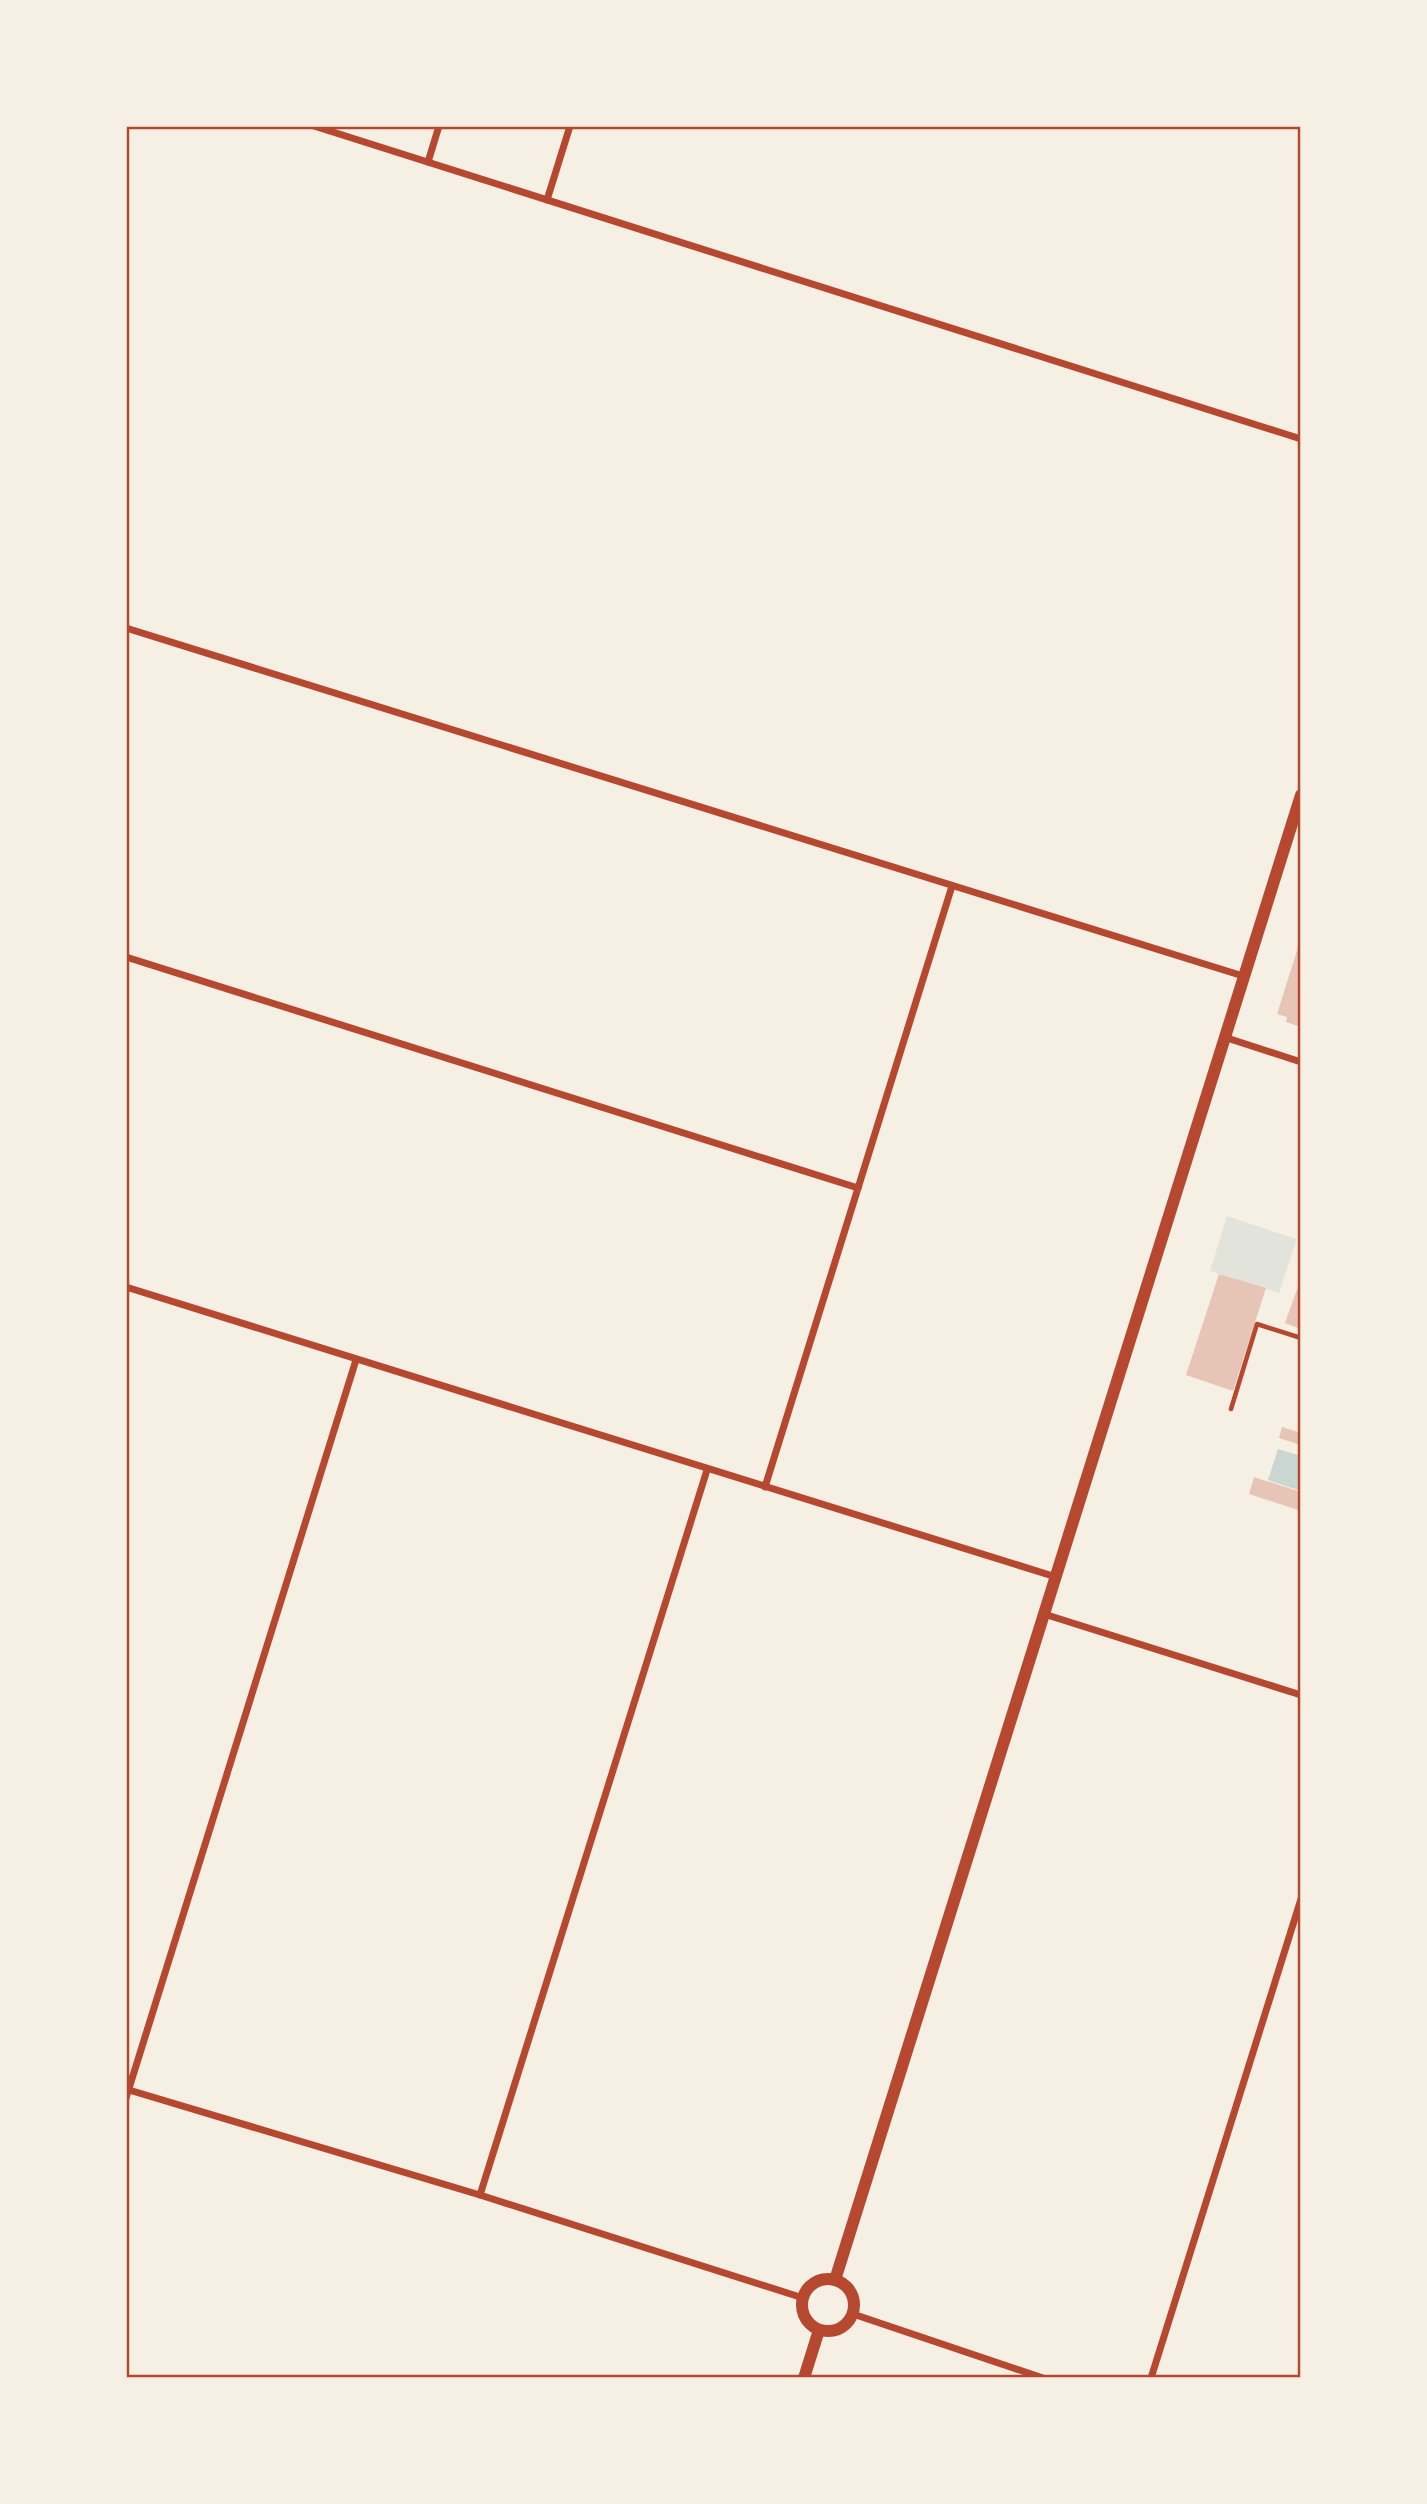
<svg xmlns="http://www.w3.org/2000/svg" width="1427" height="2504" viewBox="0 0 1427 2504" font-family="Montserrat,sans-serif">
  <rect width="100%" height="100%" fill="#f6efe4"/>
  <!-- green -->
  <path fill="#e2e4dc" d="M1227,1216L1297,1239L1279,1293L1210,1271Z"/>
  <!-- water -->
  <path fill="#c9d6d2" d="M1278,1449L1301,1456V1491L1268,1480Z"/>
  <!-- building -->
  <g fill="#e6c5b7">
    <path d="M1300,941H1301V1027L1286,1022L1287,1017L1277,1014Z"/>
    <path d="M1219,1274L1266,1288L1233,1391L1186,1375Z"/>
    <path d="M1297,1289L1301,1290V1329L1285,1323Z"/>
    <path d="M1282,1427L1301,1433V1445L1279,1438Z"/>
    <path d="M1254,1477L1301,1492V1511L1249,1494Z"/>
  </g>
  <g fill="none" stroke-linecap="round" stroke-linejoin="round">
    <!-- path -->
    <path stroke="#b5482f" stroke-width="4.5" d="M1231,1409L1257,1324L1301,1338"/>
    <!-- minor -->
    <g stroke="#b5482f" stroke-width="7">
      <path d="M314,126L1301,439"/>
      <path d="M428,162L439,126"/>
      <path d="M547,200L570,126"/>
      <path d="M126,628L1243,976"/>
      <path d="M126,957L858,1188"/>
      <path d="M1224,1037L1301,1062"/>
      <path d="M126,1287L1056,1577"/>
      <path d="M765,1487L952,886"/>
      <path d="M1044,1614L1301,1695"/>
      <path d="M129,2090L480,2195L803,2298"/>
      <path d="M126,2098L356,1360"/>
      <path d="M480,2195L707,1470"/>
      <path d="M853,2314L1043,2378"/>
      <path d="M1151,2378L1301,1899"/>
    </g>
    <!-- tertiary -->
    <g stroke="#b5482f" stroke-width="12">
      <circle cx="828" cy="2305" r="26"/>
      <path d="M835,2280L1301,795"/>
      <path d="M804,2378L819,2330"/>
    </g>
  </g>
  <!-- border -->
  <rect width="1427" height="2504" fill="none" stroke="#f6efe4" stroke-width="256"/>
  <rect x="128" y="128" width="1171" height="2248" fill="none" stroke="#b5482f" stroke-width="2.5"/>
</svg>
